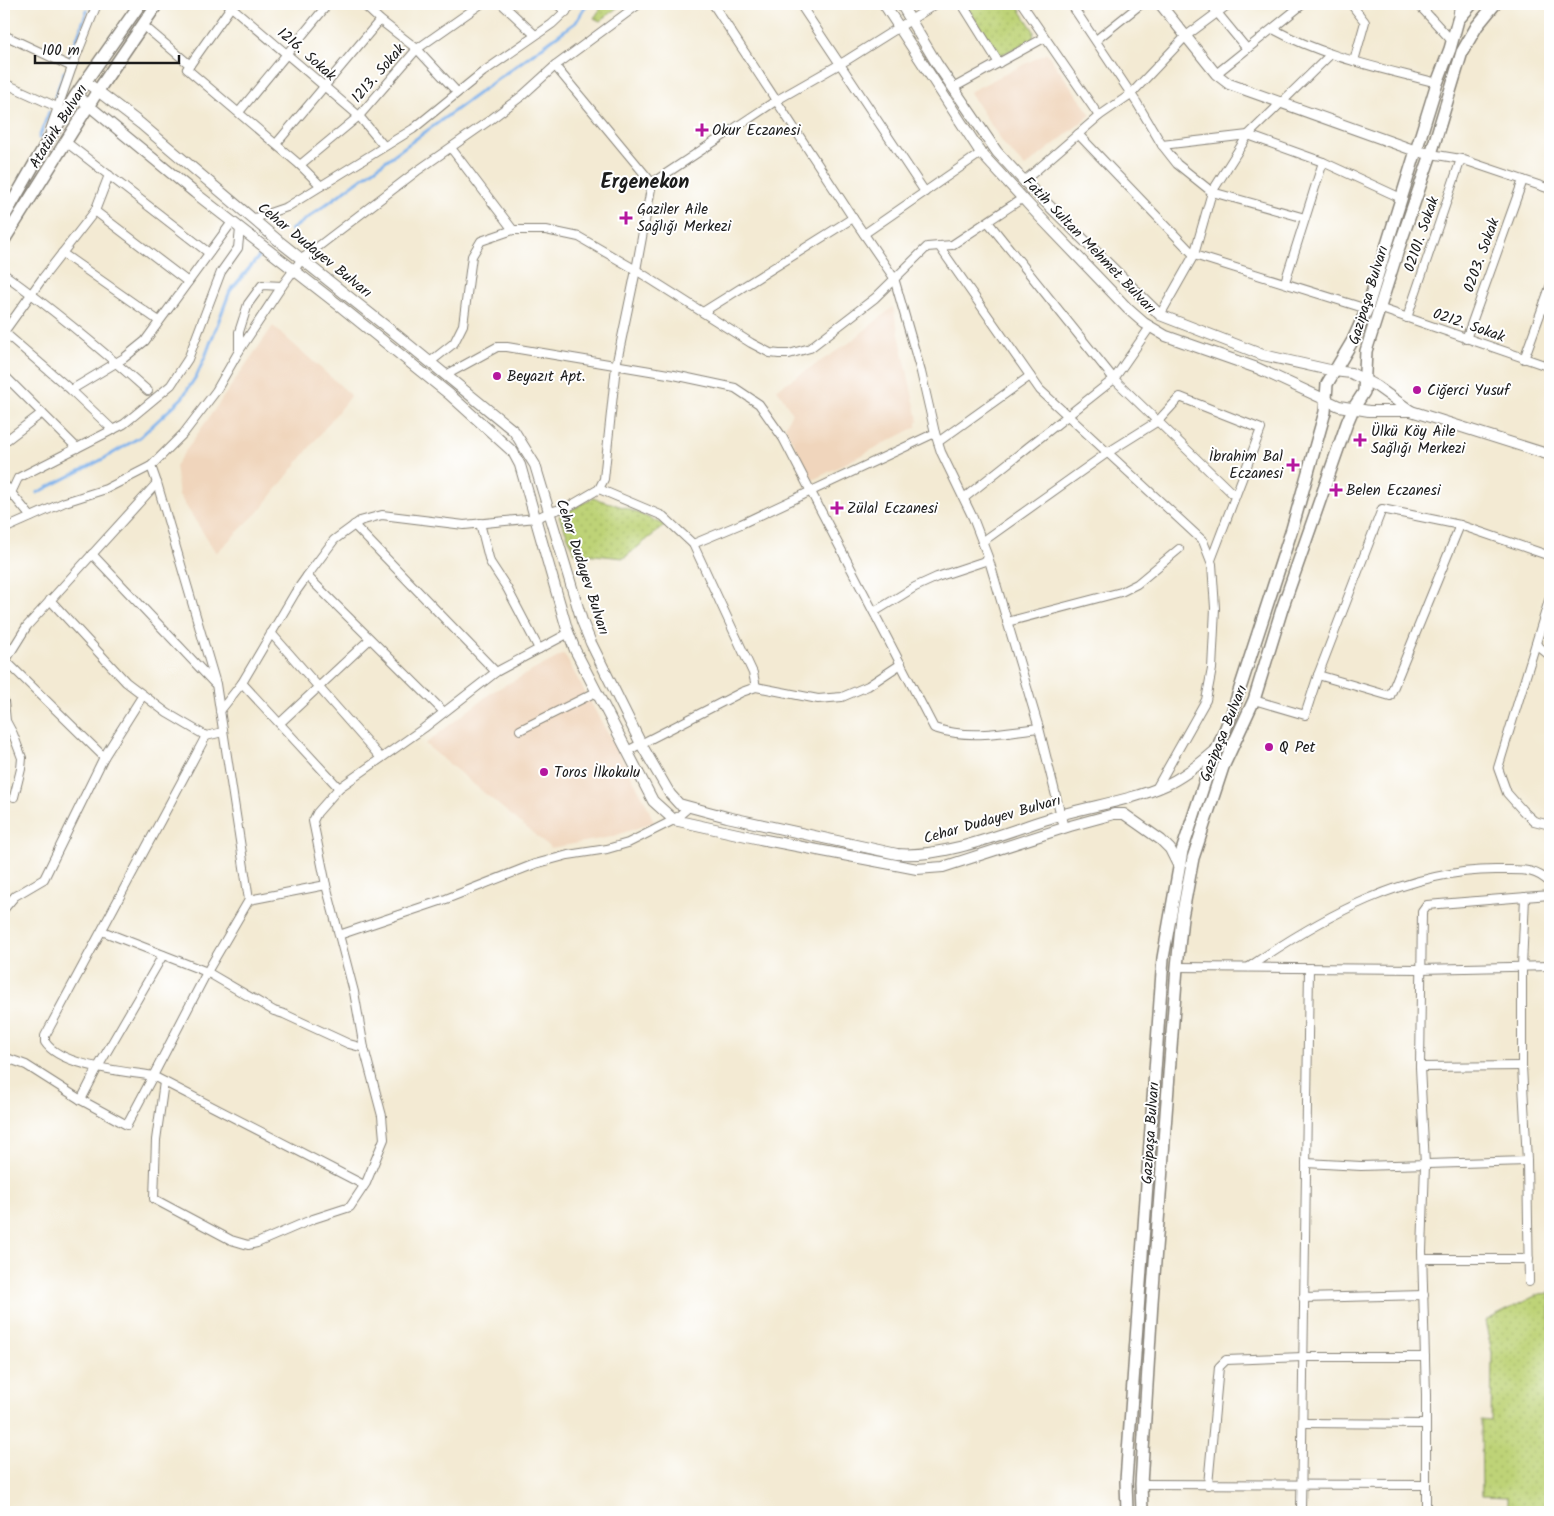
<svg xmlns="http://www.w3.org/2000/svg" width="1554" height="1516" viewBox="0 0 1554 1516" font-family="Kalam,sans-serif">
  <defs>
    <pattern id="green-dots" width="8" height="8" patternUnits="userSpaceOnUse" patternTransform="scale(1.25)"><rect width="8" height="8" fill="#bed377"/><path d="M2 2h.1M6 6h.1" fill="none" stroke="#a3b566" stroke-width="1.8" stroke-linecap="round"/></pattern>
  </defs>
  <rect width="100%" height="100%" fill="#fff"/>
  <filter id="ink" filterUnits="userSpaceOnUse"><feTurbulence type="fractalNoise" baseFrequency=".02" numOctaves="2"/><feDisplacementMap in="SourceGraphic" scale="10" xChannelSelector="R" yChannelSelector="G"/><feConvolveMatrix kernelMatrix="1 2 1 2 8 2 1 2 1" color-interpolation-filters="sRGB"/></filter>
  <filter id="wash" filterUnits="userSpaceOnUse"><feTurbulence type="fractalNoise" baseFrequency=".0096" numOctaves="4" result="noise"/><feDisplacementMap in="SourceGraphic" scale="20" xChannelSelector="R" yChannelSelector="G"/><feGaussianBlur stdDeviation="1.12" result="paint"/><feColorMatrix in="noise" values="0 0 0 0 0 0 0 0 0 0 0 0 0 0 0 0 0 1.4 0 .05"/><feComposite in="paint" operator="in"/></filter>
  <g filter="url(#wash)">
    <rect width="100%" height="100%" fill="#f3ead3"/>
    <!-- built -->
    <g fill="#f0d5bc">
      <path d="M1047,53L1091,115L1025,167L1005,146L969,92Z"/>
      <path d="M893,307L918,420L916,427L813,480L785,427L792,412L777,389L849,343Z"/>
      <path d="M273,326L351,395L261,509L216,553L179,495L175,466Z"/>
      <path d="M564,654L645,801L654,822L611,837L551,848L425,744L492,692Z"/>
    </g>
    <!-- green -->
    <g fill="url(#green-dots)" stroke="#6d784a">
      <path d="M604,4H622L600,21L594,18Z"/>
      <path d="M965,4H1016L1034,31L1033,39L999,56Z"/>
      <path d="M593,498L626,508L665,525L624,558L575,553L559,516Z"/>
      <path d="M1550,1293V1512H1508V1497L1482,1496L1481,1420L1491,1421L1492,1353L1485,1321L1539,1294Z"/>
    </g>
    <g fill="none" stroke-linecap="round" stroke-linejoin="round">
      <!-- stream -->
      <g stroke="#80b4ed" stroke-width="3">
        <path d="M70,57L87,11"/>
        <path d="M55,97L64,72"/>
        <path d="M39,138L49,112"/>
        <path d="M291,230L576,22L587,4"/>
        <path d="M37,493L105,458L140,437L182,398L197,375L205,357L230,291L262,253"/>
      </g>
    </g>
  </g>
  <g filter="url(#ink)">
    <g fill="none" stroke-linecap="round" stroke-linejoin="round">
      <defs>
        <g id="minor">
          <path d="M228,4L359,116L384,146"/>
          <path d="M233,4L187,69L300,165L321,186"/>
          <path d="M363,4L380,20L417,49L457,92"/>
          <path d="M502,4L535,35"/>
          <path d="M557,4L566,12"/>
          <path d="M713,4L853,218L894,278L921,372L935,433L941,452L973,518L988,557L1039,728L1064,828"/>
          <path d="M800,4L925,192"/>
          <path d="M962,4L999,63"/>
          <path d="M1022,4L1099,116"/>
          <path d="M1071,4L1137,103L1162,145L1177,164L1212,192L1305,218"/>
          <path d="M1210,4L1247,49"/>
          <path d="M1351,4L1365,22L1354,61"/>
          <path d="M1418,4L1452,41"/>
          <path d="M143,25L190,65"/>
          <path d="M1273,29C1324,57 1381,68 1437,83"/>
          <path d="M4,35L72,67"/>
          <path d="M1096,40L1141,4"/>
          <path d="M555,66L652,183"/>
          <path d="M1216,74L1303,4"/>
          <path d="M4,83L57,107"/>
          <path d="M953,88L1044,38"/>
          <path d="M239,112L328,4"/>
          <path d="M50,130L72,67L97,4"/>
          <path d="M1078,134L1194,255L1367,309"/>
          <path d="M66,142L209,253"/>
          <path d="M276,144L380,20"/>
          <path d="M1162,145L1248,135L1323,162L1401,198"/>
          <path d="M451,148L513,230"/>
          <path d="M1431,154L1461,159L1550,189"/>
          <path d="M300,165L359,116L417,49L481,4"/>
          <path d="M109,175L95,211L42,279L4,332L71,390L113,430"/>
          <path d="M1024,181L1099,116L1131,94L1186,36L1229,4"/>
          <path d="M95,211L188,282"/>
          <path d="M252,219L287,207L413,129L483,72L552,24L573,4"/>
          <path d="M988,222L1114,379L1235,496"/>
          <path d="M864,234L981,153"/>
          <path d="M939,246L1040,390L1203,541L1212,564L1215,608L1212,669L1206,700L1156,789"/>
          <path d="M62,253L159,321"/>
          <path d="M4,274C54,310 102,350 148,391"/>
          <path d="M1285,282L1323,162"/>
          <path d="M1379,308L1550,367"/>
          <path d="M703,312L853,218"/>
          <path d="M1160,315L1194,255L1212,192L1248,135L1330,55"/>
          <path d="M1407,318L1461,159"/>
          <path d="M1466,339L1523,180"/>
          <path d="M239,351V332L248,304L262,285L282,286"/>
          <path d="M1524,359L1550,287"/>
          <path d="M430,362L454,343L463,325L472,256L481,241L513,230H546L579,237L636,270L751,343L770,353L779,354H789L810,348L875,298L927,247L952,245L1023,198"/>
          <path d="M4,375L77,448"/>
          <path d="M446,375L497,347H507L674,375L735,388L759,404L783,438L934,728C971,740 1002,732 1039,728"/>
          <path d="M71,390L124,358L145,341L232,222"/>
          <path d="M4,442L42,413"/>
          <path d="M938,442L1030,376"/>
          <path d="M151,466L157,483L216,684L249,900"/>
          <path d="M4,484L31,517"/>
          <path d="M599,489L663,516L693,544L753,673L756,687"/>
          <path d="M11,493L18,478L124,424L171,385L188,359L221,272L238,248L240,229"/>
          <path d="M964,498L1114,379L1150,327"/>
          <path d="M480,523L490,562L507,588L539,649"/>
          <path d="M354,525L496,672"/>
          <path d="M4,529L65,502L106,489L151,466L184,433L216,391L239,351L282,286L302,259L417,171L490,120L523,95L555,66L639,4"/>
          <path d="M982,542L1107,453L1158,421L1180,397L1261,429L1211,560"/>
          <path d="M693,544L741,524L935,433"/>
          <path d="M92,554L214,683"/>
          <path d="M307,576L444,712"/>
          <path d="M1550,597L1498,768L1507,793L1523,811L1534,821L1550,825"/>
          <path d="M50,600L126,682L167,713L206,736L223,732"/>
          <path d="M874,612L915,587L937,577L988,560"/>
          <path d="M1007,622L1121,592L1137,584L1179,549"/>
          <path d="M271,633L381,758"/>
          <path d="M1536,644L1550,656"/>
          <path d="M5,660L104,757"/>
          <path d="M4,663L27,626L157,483"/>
          <path d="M1318,675L1390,696L1460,525"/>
          <path d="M242,683L339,788"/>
          <path d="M1254,700L1305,715L1318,675L1382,509L1460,525L1550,556"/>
          <path d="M4,701L6,721L13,734L22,758L21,769L14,797"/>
          <path d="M220,711L242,683L295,593L307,576L334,540L360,521L382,515L464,525L537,518L550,512L570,506L599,489L604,479L616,366L636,270L652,183L777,100L847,60L936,4"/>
          <path d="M280,723L370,639"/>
          <path d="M520,730L596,692"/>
          <path d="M206,736L45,1036V1042C61,1067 125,1071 153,1076L207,972L249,900L326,885"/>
          <path d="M627,751L742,692L756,687L818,699L842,697L868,686L901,664"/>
          <path d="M1525,897L1522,967V1066L1527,1161L1529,1282"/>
          <path d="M4,909L15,896L44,879L104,757L143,695"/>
          <path d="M102,931L207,972L274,1011L284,1014L349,1044L364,1048"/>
          <path d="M339,935L446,899L535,864L568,855L607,849L628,843L674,820L689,807"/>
          <path d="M1177,967L1420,969L1550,966"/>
          <path d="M1249,967C1322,917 1409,868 1501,870C1521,870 1535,868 1550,883"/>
          <path d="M4,1057L26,1065L81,1100L127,1125L153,1076L364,1185"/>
          <path d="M1420,1067L1522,1066"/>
          <path d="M164,1082L156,1140L154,1199L231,1240L248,1245L257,1243L313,1219L350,1207L366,1183L384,1139L382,1116L364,1048L354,992L326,885L313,821L317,813L339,788L424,728L496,672L569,633"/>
          <path d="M81,1100L98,1067L163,955"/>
          <path d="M1306,1163L1361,1166L1527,1161"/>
          <path d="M1423,1259H1529"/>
          <path d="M1303,1298L1424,1295"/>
          <path d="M1303,1423L1426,1424"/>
          <path d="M1141,1484L1426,1485"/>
          <path d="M1208,1485L1219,1367L1226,1360L1303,1357H1425"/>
          <path d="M1301,1512L1309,968"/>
          <path d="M1426,1512V1395L1422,1251L1425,1165L1420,1067L1422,912L1427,905L1550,895"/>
        </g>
        <g id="tertiary">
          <path d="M884,4L981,153L1040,217L1128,309L1144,323L1166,336L1257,368L1339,406L1369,411H1411L1550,455"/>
          <path d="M901,4L937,64L997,152L1024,181L1160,315L1263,355L1334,371L1351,373L1376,386L1411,411"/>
          <path d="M1160,4L1216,74L1229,84L1416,151L1431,154"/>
          <path d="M1458,20L1460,4"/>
          <path d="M86,82L141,124L280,242L398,336L514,431L535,465L582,621L591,643L641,744L670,794L679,804L727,817L897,854C948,858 1010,830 1060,815C1095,805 1133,800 1166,785C1185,776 1201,763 1216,750"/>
          <path d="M76,95L195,193L340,306L449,394L513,452L520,465L567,629L575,650L653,801L674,820L760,839L917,869L943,867L1070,826L1114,814H1124L1161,840L1170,849L1179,867"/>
        </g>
        <g id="secondary">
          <path d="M4,217L47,142L76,95L140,4"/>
          <path d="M4,240L97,92L157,4"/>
          <path d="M1127,1512L1126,1481L1163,958L1182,851L1210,766L1232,713L1292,529L1325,412L1327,384L1353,340L1367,309L1437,83L1450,49L1458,20L1472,4"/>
          <path d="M1142,1512L1141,1484L1152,1302L1177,967L1182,917L1193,858L1223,767L1254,700L1282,609L1347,423L1353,409L1364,392L1366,351L1397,253L1431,154L1462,52L1477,26L1495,4"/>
        </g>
      </defs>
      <!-- minor casing -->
      <use href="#minor" stroke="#888378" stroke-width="10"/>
      <!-- tertiary casing -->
      <use href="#tertiary" stroke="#888378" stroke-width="12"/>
      <!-- secondary casing -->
      <use href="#secondary" stroke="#888378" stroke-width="14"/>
      <!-- minor -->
      <use href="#minor" stroke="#fff" stroke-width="8"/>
      <!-- tertiary -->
      <use href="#tertiary" stroke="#fff" stroke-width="10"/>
      <!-- secondary -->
      <use href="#secondary" stroke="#fff" stroke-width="11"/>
    </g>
  </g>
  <!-- markers -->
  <g fill="#b5179e" stroke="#fff" stroke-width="2">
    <path d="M699.5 122.5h5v5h5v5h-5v5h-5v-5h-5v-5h5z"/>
    <path d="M623.5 210.5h5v5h5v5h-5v5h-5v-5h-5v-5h5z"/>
    <circle cx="497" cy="376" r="5"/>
    <circle cx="1417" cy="390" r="5"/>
    <path d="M1357.5 432.5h5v5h5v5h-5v5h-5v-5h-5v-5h5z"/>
    <path d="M1290.5 457.5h5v5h5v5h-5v5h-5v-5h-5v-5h5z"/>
    <path d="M1333.5 482.5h5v5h5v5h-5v5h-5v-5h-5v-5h5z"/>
    <path d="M834.5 500.5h5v5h5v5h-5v5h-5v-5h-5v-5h5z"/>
    <circle cx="1269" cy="747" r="5"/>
    <circle cx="544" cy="772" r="5"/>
  </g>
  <g text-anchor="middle" stroke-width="4" stroke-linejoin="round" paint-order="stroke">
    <!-- street labels -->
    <g font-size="15" fill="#1c1c1c" stroke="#fff">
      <text transform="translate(307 54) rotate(41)" y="5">1216. Sokak</text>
      <text transform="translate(378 73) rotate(-49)" y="5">1213. Sokak</text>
      <text transform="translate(58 126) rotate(-58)" y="5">Atatürk Bulvarı</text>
      <text transform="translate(1421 234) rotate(-71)" y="5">02101. Sokak</text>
      <text transform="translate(1090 245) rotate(46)" y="5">Fatih Sultan Mehmet Bulvarı</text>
      <text transform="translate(315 250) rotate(39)" y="5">Cehar Dudayev Bulvarı</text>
      <text transform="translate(1481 255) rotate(-70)" y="5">0203. Sokak</text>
      <text transform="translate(1368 295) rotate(-73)" y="5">Gazipaşa Bulvarı</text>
      <text transform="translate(1469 325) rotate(19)" y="5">0212. Sokak</text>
      <text transform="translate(583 567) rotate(72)" y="5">Cehar Dudayev Bulvarı</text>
      <text transform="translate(1223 733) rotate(-68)" y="5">Gazipaşa Bulvarı</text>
      <text transform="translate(992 819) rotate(-16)" y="5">Cehar Dudayev Bulvarı</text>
      <text transform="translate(1150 1133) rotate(-86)" y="5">Gazipaşa Bulvarı</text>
    </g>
    <!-- poi labels -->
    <g font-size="15" fill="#1c1c1c" stroke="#fff" text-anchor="start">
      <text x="712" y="135">Okur Eczanesi</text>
      <text x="637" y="214">Gaziler Aile<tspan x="637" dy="17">Sağlığı Merkezi</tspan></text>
      <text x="507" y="381">Beyazıt Apt.</text>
      <text x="1427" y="395">Ciğerci Yusuf</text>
      <text x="1371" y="436">Ülkü Köy Aile<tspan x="1371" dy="17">Sağlığı Merkezi</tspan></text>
      <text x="1283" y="461" text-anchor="end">İbrahim Bal<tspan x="1283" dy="17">Eczanesi</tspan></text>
      <text x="1346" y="495">Belen Eczanesi</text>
      <text x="847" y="513">Zülal Eczanesi</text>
      <text x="1279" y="752">Q Pet</text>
      <text x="554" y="777">Toros İlkokulu</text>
    </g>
    <!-- district labels -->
    <g font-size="20" font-weight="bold" fill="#1c1c1c" stroke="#fff">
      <text x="645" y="188">Ergenekon</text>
    </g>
  </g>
  <!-- margin -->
  <rect width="1554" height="1516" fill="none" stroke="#fff" stroke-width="20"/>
  <!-- scale -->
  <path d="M35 55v8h144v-8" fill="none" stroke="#1c1c1c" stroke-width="2.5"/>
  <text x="42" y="55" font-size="15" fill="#1c1c1c" stroke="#ffffff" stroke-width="4" paint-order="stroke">100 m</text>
</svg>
